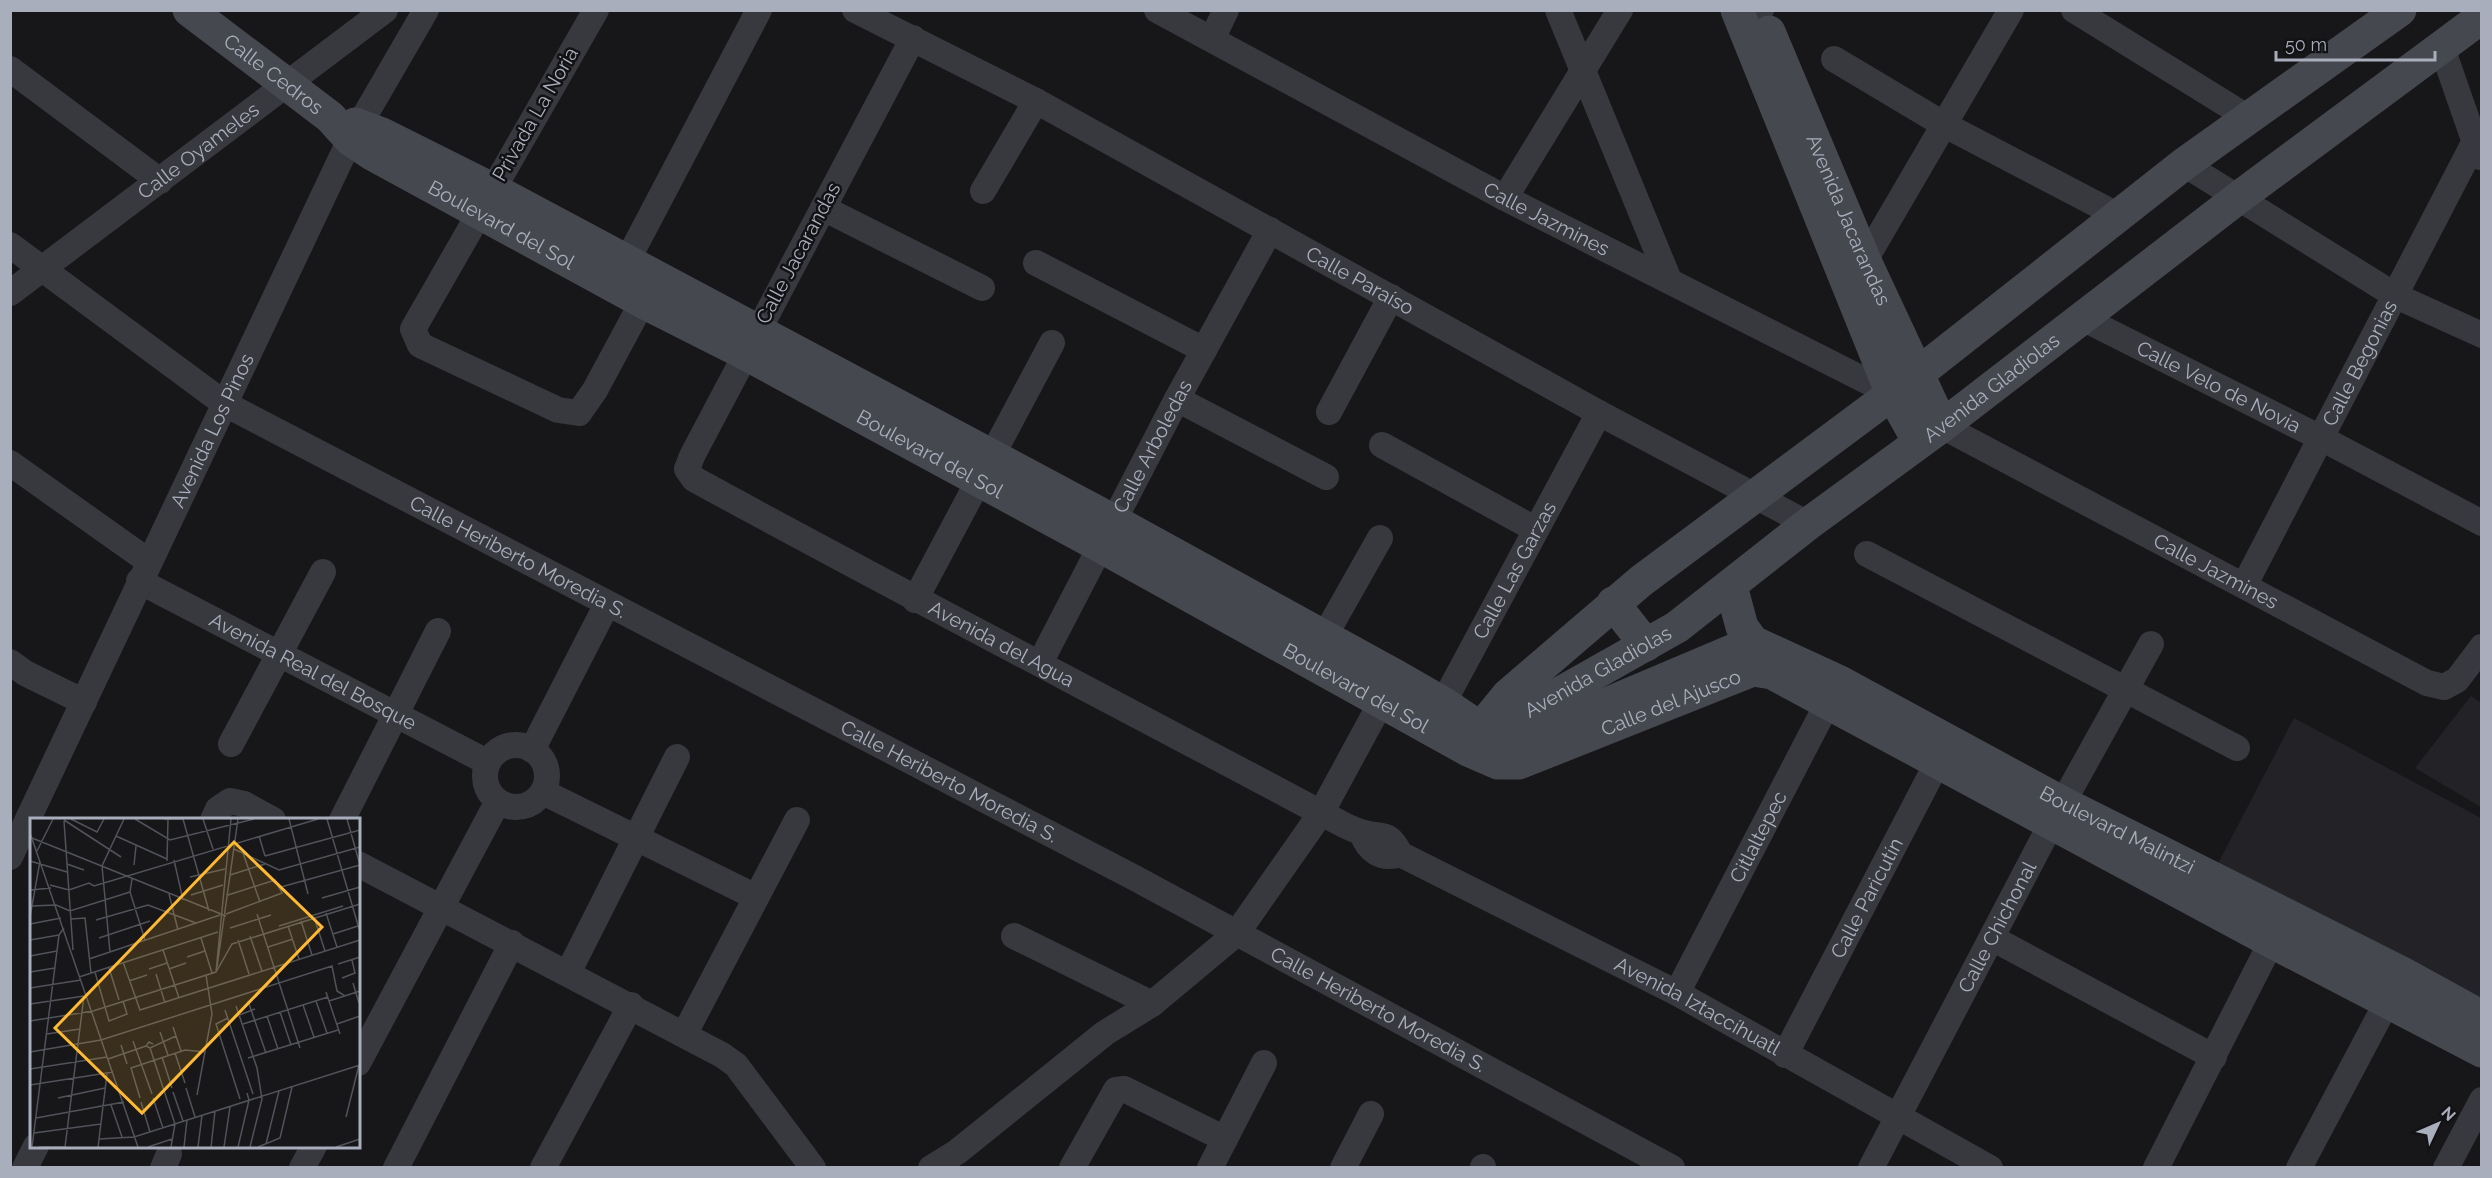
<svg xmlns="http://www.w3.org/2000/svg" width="2492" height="1178" viewBox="0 0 2492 1178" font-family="Raleway,sans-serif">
  <rect width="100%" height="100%" fill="#17171a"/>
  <!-- built -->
  <g fill="#232327">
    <path d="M2471,696L2481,703V807L2415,768Z"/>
    <path d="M2294,718L2481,818V1019L2211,877Z"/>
  </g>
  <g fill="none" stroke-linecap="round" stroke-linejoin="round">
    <!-- street -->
    <g stroke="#38393f" stroke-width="26">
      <path d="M596,10L413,329L420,345L558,410L579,413L595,390L651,286"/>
      <path id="s1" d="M855,10L1036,101L1599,413L1808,524"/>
      <path id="s2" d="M1157,10L1505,198L1892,394"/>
      <path d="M1558,10L1669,280"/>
      <path d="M2074,10L2247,117"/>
      <path d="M1745,32L1761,10"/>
      <path id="s3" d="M913,38L692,456L687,469L694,479C902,593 1112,701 1321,813C1334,819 1347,828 1361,832C1382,839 1388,829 1400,854L1677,993L1990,1168"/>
      <path d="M1212,39L1226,10"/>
      <path d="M2441,45L2480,157"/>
      <path d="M1834,59L1943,124L2119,216"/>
      <path d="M10,69L160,181"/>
      <path d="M2184,164L2396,296L2482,335"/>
      <path d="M983,191L1036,101"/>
      <path d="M1505,198L1620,10"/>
      <path d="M823,208L982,288"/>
      <path id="s4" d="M10,245L225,404L1133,877L1672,1168"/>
      <path d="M627,261L759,10"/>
      <path d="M1036,263L1204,350"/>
      <path d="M1858,272L2011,10"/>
      <path id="s5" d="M10,293L385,10"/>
      <path id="s6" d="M2082,318L2321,438L2482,523"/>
      <path d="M1177,399L1326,477"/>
      <path d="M1329,412L1391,297"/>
      <path id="s7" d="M1942,426L2427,683L2444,687L2457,680L2482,647"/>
      <path d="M1382,445L1535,529"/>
      <path d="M10,463L148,561"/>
      <path d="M1867,554L2237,748"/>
      <path id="s8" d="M139,581L487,762"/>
      <path id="s9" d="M2245,584L2475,141"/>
      <path d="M915,600L1052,343"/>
      <path d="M1315,653L1380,538"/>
      <path d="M10,662L25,673L84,702"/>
      <path id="s10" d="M1040,663L1177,399L1270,230"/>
      <path id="s11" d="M1434,720L1599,413"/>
      <path d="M231,744L323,572"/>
      <circle cx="516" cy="776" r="31"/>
      <path d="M532,750L607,604"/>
      <path d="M543,792L756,897"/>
      <path d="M213,820L218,809L230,801L244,804L273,820"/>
      <path d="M342,820L438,631"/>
      <path d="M1362,833C1368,851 1381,860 1400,854"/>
      <path id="s12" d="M10,857L346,148L426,10"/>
      <path d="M358,864L722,1055L736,1065L813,1168"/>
      <path d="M1014,936L1152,1004"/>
      <path d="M1992,938L2214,1057"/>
      <path d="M568,973L677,757"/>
      <path id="s13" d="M1677,993L1836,687"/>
      <path d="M685,1033L797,820"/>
      <path id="s14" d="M1785,1055L1946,746"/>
      <path d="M358,1063L497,803"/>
      <path d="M25,1168L36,1146"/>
      <path d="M163,1168L169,1154"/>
      <path d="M302,1168L314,1146"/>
      <path d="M396,1168L512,943"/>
      <path d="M543,1168L631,1005"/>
      <path d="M931,1168L957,1152L1105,1033L1152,1004L1237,933L1321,813L1390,686"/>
      <path d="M1072,1168L1116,1090L1124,1089L1225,1139"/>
      <path d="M1210,1168L1264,1063"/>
      <path d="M1343,1168L1371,1114"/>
      <path d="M1483,1168V1167"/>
      <path id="s15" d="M1871,1168L2051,824L2151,644"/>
      <path d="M2156,1168L2280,925"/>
      <path d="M2299,1168L2395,987"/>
      <path d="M2446,1168L2482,1100"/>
    </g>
    <!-- secondary -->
    <g stroke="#46484f" stroke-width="33">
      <path id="s16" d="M189,10L330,117L351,140L372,154L643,302L744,353L1100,546L1468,750L1498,763H1519L1753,670L1772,673L2272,942L2482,1051"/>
      <path d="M1737,10L1892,394L1919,442"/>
      <path id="s17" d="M1769,32L1865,261L1942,426"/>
      <path d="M355,124L382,134L492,189L1114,521L1396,676L1443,703L1501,742L1519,741L1753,642"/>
      <path id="s18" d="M1731,586L1742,627L1753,642L1840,682L2063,803L2402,973L2482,1017"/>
      <path d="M1613,603L1646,645"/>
      <path id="s19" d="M1465,727H1481L1523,714L1677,627L1808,524L1942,426L2238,198L2482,17"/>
      <path d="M1481,728L1508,695L1641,581L1892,394L2184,164L2400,10"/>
    </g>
  </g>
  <g text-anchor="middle" stroke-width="5" stroke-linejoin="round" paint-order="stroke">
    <!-- street labels -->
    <g font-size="20" fill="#a8aebb" stroke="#121215">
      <text dy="7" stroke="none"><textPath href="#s16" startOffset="106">Calle Cedros</textPath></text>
      <text transform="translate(535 114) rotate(-60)" y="7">Privada La Noria</text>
      <text dy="7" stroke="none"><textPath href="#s5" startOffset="236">Calle Oyameles</textPath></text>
      <text dy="7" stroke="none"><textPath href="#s2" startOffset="442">Calle Jazmines</textPath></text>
      <text dy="7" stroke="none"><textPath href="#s17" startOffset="204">Avenida Jacarandas</textPath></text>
      <text dy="7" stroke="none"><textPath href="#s16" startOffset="381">Boulevard del Sol</textPath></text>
      <text transform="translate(798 253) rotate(-62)" y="7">Calle Jacarandas</text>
      <text dy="7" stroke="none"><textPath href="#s1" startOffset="573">Calle Paraíso</textPath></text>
      <text dy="7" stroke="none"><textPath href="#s9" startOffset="249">Calle Begonias</textPath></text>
      <text dy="7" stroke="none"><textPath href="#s6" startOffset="153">Calle Velo de Novia</textPath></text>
      <text dy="7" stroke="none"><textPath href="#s19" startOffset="632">Avenida Gladiolas</textPath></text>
      <text dy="7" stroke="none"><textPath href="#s12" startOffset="472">Avenida Los Pinos</textPath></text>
      <text dy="7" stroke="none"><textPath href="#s10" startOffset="244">Calle Arboledas</textPath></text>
      <text dy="7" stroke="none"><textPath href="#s16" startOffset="867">Boulevard del Sol</textPath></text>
      <text dy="7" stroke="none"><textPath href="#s4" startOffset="598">Calle Heriberto Moredia S.</textPath></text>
      <text dy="7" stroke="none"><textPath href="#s11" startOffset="170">Calle Las Garzas</textPath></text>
      <text dy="7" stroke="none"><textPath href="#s7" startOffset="310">Calle Jazmines</textPath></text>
      <text dy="7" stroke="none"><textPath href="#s3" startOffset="848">Avenida del Agua</textPath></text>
      <text dy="7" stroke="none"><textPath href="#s8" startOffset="196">Avenida Real del Bosque</textPath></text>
      <text dy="7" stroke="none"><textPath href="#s19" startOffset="146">Avenida Gladiolas</textPath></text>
      <text dy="7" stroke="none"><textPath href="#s16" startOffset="1353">Boulevard del Sol</textPath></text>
      <text dy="7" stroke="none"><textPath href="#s16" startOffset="1698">Calle del Ajusco</textPath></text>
      <text dy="7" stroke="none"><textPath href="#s4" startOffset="1084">Calle Heriberto Moredia S.</textPath></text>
      <text dy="7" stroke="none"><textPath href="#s18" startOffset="471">Boulevard Malintzi</textPath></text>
      <text dy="7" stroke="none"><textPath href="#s13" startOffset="176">Citlaltepec</textPath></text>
      <text dy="7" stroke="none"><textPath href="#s14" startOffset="177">Calle Paricutín</textPath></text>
      <text dy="7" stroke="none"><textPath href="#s15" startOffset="272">Calle Chichonal</textPath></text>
      <text dy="7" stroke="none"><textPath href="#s3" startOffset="1636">Avenida Iztaccíhuatl</textPath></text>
      <text dy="7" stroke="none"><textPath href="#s4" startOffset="1570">Calle Heriberto Moredia S.</textPath></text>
    </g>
  </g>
  <!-- overview -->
  <g transform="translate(30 818)">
    <rect width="330" height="330" fill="#17171a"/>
    <path fill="none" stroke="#51535a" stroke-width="1.5" d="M41,1L67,14L74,1M105,1L140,22L224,1M134,1H154M153,1L179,93M173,1L183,31M259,1L278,76M297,1L330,114M34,2L91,39M34,3L43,132M0,15L108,329M86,18L137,41M229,18L235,38M2,20L196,98M204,31L249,52L330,29M7,33L23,1M213,35L230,84M235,38L330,12M144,42L153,82M0,43L37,54M137,43L138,1M37,46L54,52M104,47L106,28M200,57L235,46M160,59L195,51M102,61L100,74L115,122M20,67L39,72L59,65L64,68L288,1M251,69L330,47L317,1M0,72L21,70M139,76L148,112M161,77L193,67M292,80L330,69M1,88L26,87L40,93L100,74M296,95L307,129M196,96L252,75L245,62L198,77M227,96L270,230M0,99L10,43M284,99L295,133M41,101L55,100L61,155M66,102L118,87L166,105M271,103L282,137M0,106L31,100M249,108L313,88M258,108L269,141M200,110L241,97M303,116L328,108M220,118L232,153M69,120L120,103M171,120L182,155M0,122L29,117M208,122L219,156M238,129L263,121M133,132L149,180M80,134L72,48L94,1M0,138L27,133M157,139L175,133M59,141L190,97M93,144L110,192L330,122M308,146L330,139M187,149L208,1M79,150L89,182M119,151L137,145M139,151L156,145M0,154L25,150M65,154L79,203L97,196L93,183M186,154L201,1M126,156L135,185M49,159L188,114M312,160L325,155L322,142M99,163L117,157M323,165L329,185M0,170L51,162M296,174L310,216M218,183L236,235M286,183L297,215M299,183L330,173M0,186L54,178M273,187L284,219M206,188L227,250L232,281L220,329M195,192L223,276M250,194L261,227M237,198L248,231M204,199L225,191M198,200L186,206L210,281M0,203L63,193L186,154L202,126L330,86M213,206L298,179M307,206L330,198M143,209L151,233M130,214L138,237M17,216L50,211M103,223L122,276M123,226L119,224L116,228L120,230L146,218M91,227L97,246M120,230L145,306L141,329M0,234L71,222L302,148L307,173L315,178M145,235L155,265M132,239L142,270M218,240L308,212M78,241L116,228M0,251L77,239M0,267L83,254M156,270L165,299M143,274L153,303M167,277L182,196L176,157M28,280L75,270M110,280L101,250L155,232L175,234M123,280L133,310M111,284L120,314M81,287L92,319M316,299L329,247M6,300L94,284M4,315L71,306M69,321L104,319L330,247M236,326L249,273M2,329L29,117L34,110M9,329H35L54,178M68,329L77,256M118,329L142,321M154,329L157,302M168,329L172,297M181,329L185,293M194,329L200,289M208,329L219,282L217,275M228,329L250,320L262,269M306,329L330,321"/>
    <path fill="#ffbb2a" fill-opacity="0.15" stroke="#ffbb2a" stroke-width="3" d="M204,24L292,109L112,295L25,210Z"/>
    <rect width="330" height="330" fill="none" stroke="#a8aebb" stroke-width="3"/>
  </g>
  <!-- border -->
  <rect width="2492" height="1178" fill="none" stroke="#a8aebb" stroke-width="24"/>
  <!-- north arrow -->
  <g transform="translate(2438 1124) rotate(46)" stroke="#121215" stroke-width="4.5" paint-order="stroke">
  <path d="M0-4.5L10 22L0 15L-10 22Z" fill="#a8aebb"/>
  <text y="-9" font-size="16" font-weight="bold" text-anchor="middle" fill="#a8aebb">N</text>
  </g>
  <!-- scale -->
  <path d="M2276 51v9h159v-9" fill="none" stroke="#a8aebb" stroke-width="3"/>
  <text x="2285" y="51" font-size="18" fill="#a8aebb" stroke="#121215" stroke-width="4.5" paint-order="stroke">50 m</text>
</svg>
